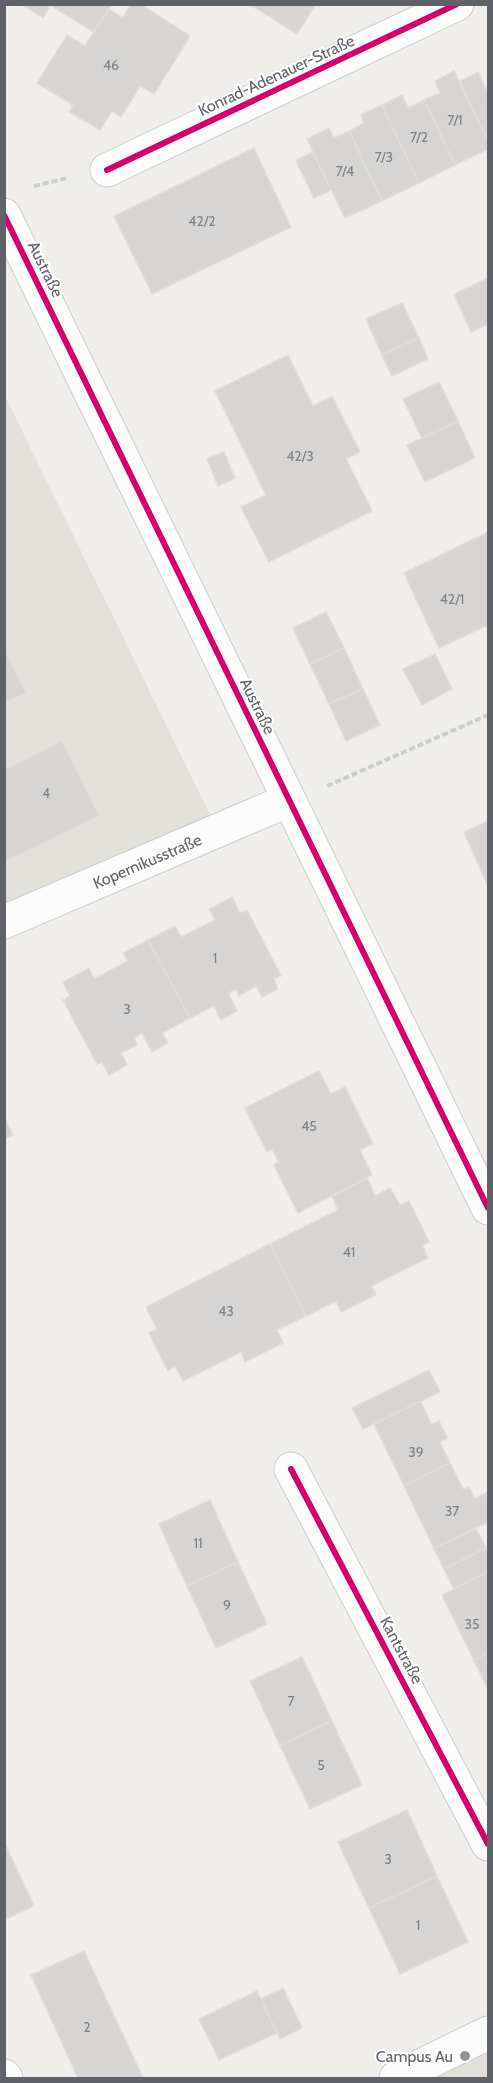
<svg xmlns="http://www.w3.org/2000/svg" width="493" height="2083" viewBox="0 0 493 2083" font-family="Cabin,sans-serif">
  <rect width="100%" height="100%" fill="#efeeea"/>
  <!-- education -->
  <g fill="#e2e0da">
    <path d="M4,394L218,831L4,922Z"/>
    <path d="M488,2033V2078H396Z"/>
  </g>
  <!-- building -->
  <g fill="#d6d5d3" stroke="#deddd9" stroke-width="1.5">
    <path d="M21,4H111L94,32L50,5L43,18Z"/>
    <path d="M131,4H140L190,36L154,94L140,86L121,117L112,111L100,130L69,112L73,105L37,83L67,35L85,46L109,9L123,18Z"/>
    <path d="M249,4H316L297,34Z"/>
    <path d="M454,71L488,141V149L455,165L424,100L440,93L435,81Z"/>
    <path d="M478,72L488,94L487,139L460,81Z"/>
    <path d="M402,95L408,108L424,100L455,165L419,183L382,105Z"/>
    <path d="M382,105L419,183L382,201L349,131L364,123L361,115Z"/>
    <path d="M329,128L334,138L349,131L382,201L345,218L307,139Z"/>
    <path d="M254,148L291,227L152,294L114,216Z"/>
    <path d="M313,152L331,190L314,198L296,160Z"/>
    <path d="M488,278V324L471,332L454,294Z"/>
    <path d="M402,303L419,338L382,355L366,319Z"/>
    <path d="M419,338L428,359L392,376L382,355Z"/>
    <path d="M288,355L313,406L332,396L360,452L346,459L372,511L269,562L241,507L266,495L215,391Z"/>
    <path d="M439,382L458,421L422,438L403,399Z"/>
    <path d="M458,421L475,458L425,482L407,445Z"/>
    <path d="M224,452L235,478L218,486L207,459Z"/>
    <path d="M488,532V625L439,648L404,573Z"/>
    <path d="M326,612L344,648L310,664L293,628Z"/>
    <path d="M344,648L363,689L329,704L310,664Z"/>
    <path d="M4,649L26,693L4,703Z"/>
    <path d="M435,654L452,689L422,705L403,669Z"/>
    <path d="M363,689L380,725L346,741L329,704Z"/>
    <path d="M62,741L99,816L4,862V770Z"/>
    <path d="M488,821V886L464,832Z"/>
    <path d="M232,897L240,913L247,910L281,976L274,979L278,989L262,997L256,986L239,996L236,989L228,993L237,1011L221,1020L214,1006L190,1018L148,940L175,926L181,937L215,920L209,909Z"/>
    <path d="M148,940L190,1018L162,1033L168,1043L152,1052L142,1033L134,1038L137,1045L121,1053L127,1065L109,1075L102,1062L97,1064L63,1000L70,996L63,982L89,968L94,979L128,961L123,953Z"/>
    <path d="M319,1071L331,1094L345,1087L373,1144L360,1150L372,1175L298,1213L274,1165L279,1162L272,1149L267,1152L245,1108Z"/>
    <path d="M4,1117L13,1135L4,1139Z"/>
    <path d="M367,1178L375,1196L390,1188L400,1205L409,1201L429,1242L422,1245L428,1258L371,1286L376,1295L341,1312L336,1301L306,1316L270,1244L338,1210L332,1196Z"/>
    <path d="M270,1244L306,1316L277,1330L283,1343L245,1362L241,1352L183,1381L175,1366L168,1371L149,1333L157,1329L146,1307Z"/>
    <path d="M429,1370L440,1392L363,1429L352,1408Z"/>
    <path d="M420,1401L432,1425L439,1421L447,1438L440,1442L450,1463L404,1486L374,1424Z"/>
    <path d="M450,1463L464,1490L469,1487L475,1499L486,1493L488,1498V1522L434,1548L404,1486Z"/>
    <path d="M210,1500L238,1562L187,1586L159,1524Z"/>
    <path d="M476,1529L486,1548L444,1569L434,1548Z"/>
    <path d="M486,1548L488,1553V1572L454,1589L444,1569Z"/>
    <path d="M238,1562L267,1624L216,1648L187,1586Z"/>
    <path d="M488,1572V1653L474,1660L442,1595Z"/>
    <path d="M488,1653V1690L474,1660Z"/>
    <path d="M302,1657L332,1721L280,1745L250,1681Z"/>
    <path d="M332,1721L362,1785L310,1809L280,1745Z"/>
    <path d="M407,1810L437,1876L369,1908L338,1842Z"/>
    <path d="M4,1842L34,1906L4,1920Z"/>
    <path d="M437,1876L468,1942L400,1974L369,1908Z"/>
    <path d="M84,1951L143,2078H78L31,1975Z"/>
    <path d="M283,1988L302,2028L280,2039L261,1999Z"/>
    <path d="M257,1991L277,2033L219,2060L199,2019Z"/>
  </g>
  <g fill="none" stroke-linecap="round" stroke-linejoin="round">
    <defs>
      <g id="street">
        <path d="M107,170L457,4"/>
        <path d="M4,215L488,1208"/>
        <path d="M4,922L289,800"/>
        <path d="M291,1469L488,1844"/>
        <path d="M4,2076L6,2078"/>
        <path d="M396,2078L488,2033"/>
      </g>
    </defs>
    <!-- street casing -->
    <use href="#street" stroke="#cbcccc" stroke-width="35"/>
    <!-- path -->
    <g stroke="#cacfcc" stroke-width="4" stroke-dasharray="6 3" stroke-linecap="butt">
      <path d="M34,186L68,178"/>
      <path d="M327,786L488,715"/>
    </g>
    <!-- street -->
    <use href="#street" stroke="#fdfcfc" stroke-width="33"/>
    <defs>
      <g id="cycleway">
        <path d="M107,170L457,4"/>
        <path d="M4,215L488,1208"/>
        <path d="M291,1469L488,1844"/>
      </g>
    </defs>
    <!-- cycleway casing -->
    <use href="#cycleway" stroke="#fff" stroke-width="10"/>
    <!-- cycleway -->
    <use href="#cycleway" stroke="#d6006c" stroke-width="6"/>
  </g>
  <!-- markers -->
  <circle fill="#919496" stroke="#fff" stroke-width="2" cx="465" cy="2056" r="6"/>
  <g text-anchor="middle" stroke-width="4.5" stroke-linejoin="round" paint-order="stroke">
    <!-- number labels -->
    <g font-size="14" fill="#7e8184">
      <text x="111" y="70">46</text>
      <text x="455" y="125">7/1</text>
      <text x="419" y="142">7/2</text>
      <text x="384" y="162">7/3</text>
      <text x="345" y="176">7/4</text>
      <text x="202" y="226">42/2</text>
      <text x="300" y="461">42/3</text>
      <text x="452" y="604">42/1</text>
      <text x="46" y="798">4</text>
      <text x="215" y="963">1</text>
      <text x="127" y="1014">3</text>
      <text x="309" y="1131">45</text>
      <text x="349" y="1257">41</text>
      <text x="226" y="1316">43</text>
      <text x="416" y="1457">39</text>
      <text x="452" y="1516">37</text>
      <text x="198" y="1548">11</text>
      <text x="227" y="1610">9</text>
      <text x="472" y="1629">35</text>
      <text x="291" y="1706">7</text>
      <text x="321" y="1770">5</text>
      <text x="388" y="1864">3</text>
      <text x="418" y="1930">1</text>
      <text x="87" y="2032">2</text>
    </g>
    <!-- street labels -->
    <g font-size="16" fill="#5f6368" stroke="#fff">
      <text transform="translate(276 75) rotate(-25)" y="6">Konrad-Adenauer-Straße</text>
      <text transform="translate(46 269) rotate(64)" y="6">Austraße</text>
      <text transform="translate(258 706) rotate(64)" y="6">Austraße</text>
      <text transform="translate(147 861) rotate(-23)" y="6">Kopernikusstraße</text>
      <text transform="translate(402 1650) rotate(62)" y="6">Kantstraße</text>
    </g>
    <!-- poi labels -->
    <g font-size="16" fill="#5f6368" stroke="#fff" text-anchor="end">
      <text x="453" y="2062">Campus Au</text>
    </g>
  </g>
  <!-- border -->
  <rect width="493" height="2083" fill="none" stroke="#5f6368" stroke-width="12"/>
</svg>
